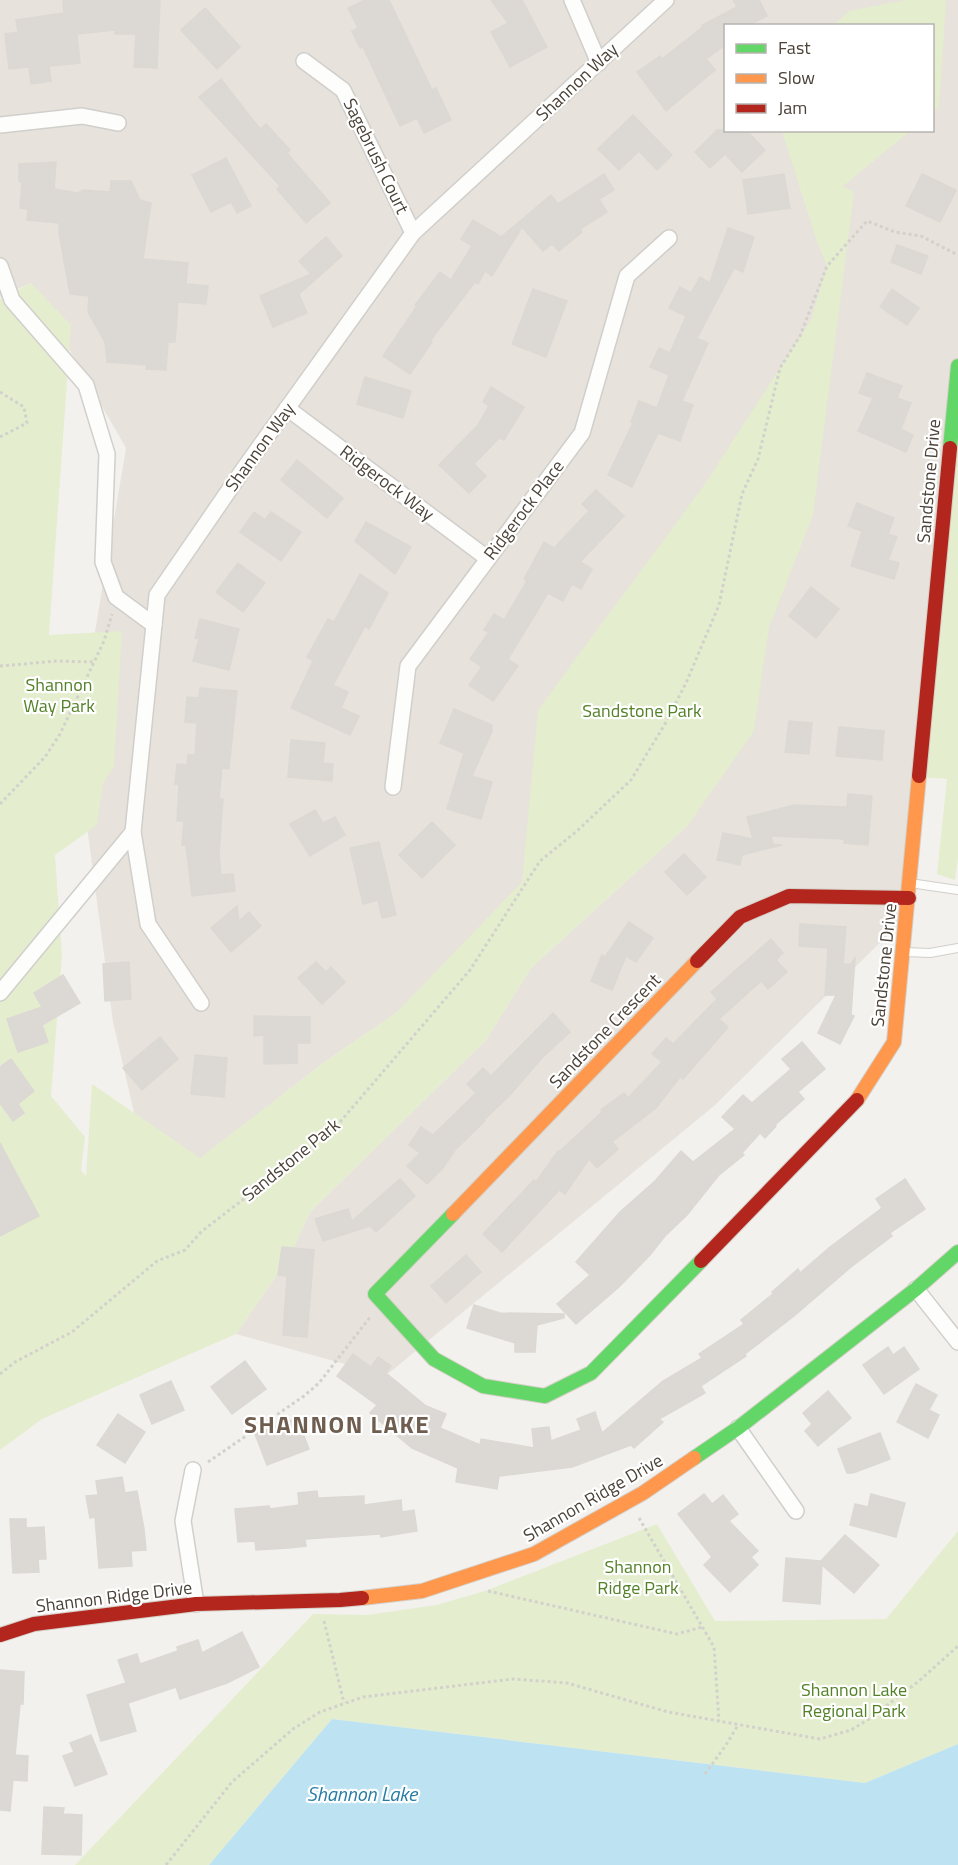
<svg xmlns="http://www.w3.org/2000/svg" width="958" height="1865" viewBox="0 0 958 1865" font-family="'Titillium Web',sans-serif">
  <rect width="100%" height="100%" fill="#f3f1ee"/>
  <!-- residential -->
  <path fill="#e7e2db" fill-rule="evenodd" d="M0,0H958V395L898,925L714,1106L389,1373L374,1372L236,1334L290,1256L310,1212L486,1040L531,968L688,825L514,916L488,950L326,1061L153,1195L113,1022L76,744L126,448L31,283L0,297ZM726,26H932V130H726Z"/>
  <!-- green -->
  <g fill="#e4eece">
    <path d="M906,0H946L939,107L933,112L932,26L833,25L849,11Z"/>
    <path d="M782,131H910L843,186L854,192L813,515L769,627L754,731L688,825L531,968L486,1040L310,1212L290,1256L236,1334L42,1419L0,1450V299L31,283L71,325L49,635L122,631L114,767L103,783L97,825L55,855L62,955L51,1096L85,1137L81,1170L86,1176L92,1084L200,1158L326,1061L396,1013L522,882L538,710L705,484L811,320L827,266L816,239Z"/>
    <path d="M958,395V858L955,880L937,874L947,779L919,777Z"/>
    <path d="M657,1524L715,1621L886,1619L958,1531V1744L865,1783L332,1719L209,1865H75L313,1614L367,1615L436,1605L485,1591Z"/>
  </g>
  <!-- water -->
  <path fill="#bde3f3" d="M332,1719L865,1783L958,1744V1865H209Z"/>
  <!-- building -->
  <g fill="#dcd8d4" stroke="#dcd8d3" stroke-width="1.5">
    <path d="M73,0H160L157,68L134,67L136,34H115V30L77,34L80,63L49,66L51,81L31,84L29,67L9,69L5,34L18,32L16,20L64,13L63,1Z"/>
    <path d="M365,0H389L432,90L436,88L451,120L424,133L417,118L400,126L363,47L360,48L352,31L358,28L348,8Z"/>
    <path d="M491,0H522L547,47L510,67L491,32L508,23Z"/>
    <path d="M733,0H759L767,16L747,26H726V44L706,59L715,70L666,111L637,72L660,56L662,59L704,26H701L737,7Z"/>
    <path d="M205,8L240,47L217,69L181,30Z"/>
    <path d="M221,79L260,129L266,124L290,150L287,153L330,203L306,223L277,189L280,186L199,97Z"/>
    <path d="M633,115L672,155L657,170L639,151L619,170L598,149Z"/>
    <path d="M717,130H746L765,150L742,172L725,154L710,168L695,152Z"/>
    <path d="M226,158L251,206L237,213L231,202L211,212L192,175Z"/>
    <path d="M56,162L54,189L78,193L83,190L110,192L111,181H131L140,200L151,203L143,259L188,263L186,284L208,286L206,304L178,302L175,342H168L166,370L146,369L147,365L107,362L105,342L88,312L89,296L70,294L59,233V223L27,220L28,209L20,208L22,183L19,181V164Z"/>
    <path d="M604,174L614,190L599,199L607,212L580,229L582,232L559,251L552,244L543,251L522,227L492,276L485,271L478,284L475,282L430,341L432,342L410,374L383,356L417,306L415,305L440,272L451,280L472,246L461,239L473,220L501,237L551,195L558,204Z"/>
    <path d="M784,174L790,208L748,214L743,180Z"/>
    <path d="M922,174L956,190L940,222L906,206Z"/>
    <path d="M728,228L754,237L743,272L734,268L697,338L708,343L682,401L693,405L680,441L658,433L632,487L608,475L633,423L631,422L639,401L657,408L669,375L650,367L659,348L670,353L686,316L669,308L680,287L691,293L700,277L710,283Z"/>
    <path d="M326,237L342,256L299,294L307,313L273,327L260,296L311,274L299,261Z"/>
    <path d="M897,245L928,256L921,274L891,262Z"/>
    <path d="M533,289L567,301L546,357L512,344Z"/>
    <path d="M892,289L919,308L907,325L880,307Z"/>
    <path d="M867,373L902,386L897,398L911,403L901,429L913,435L906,452L858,431L873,398L859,393Z"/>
    <path d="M365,377L411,391L403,418L357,404Z"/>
    <path d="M491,387L524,407L504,440L499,438L474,464L486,476L469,493L439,465L478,425L489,406L483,402Z"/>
    <path d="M297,460L343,498L327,518L281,480Z"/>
    <path d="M596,490L624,516L580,562L592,569L581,589L572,584L563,601L548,593L508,659L518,666L493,701L469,685L482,667L470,659L489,632L484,630L494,614L504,620L527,581L524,579L544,542L554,548L589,511L582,504Z"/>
    <path d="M857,503L894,518L888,534L897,537L888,560L899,563L894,579L851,566L862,531L848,526Z"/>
    <path d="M254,512L265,520L271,512L301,532L281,561L240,532Z"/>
    <path d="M366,522L411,547L395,574L355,541Z"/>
    <path d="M238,563L265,583L243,612L216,592Z"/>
    <path d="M360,574L388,593L369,629L365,626L333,685L348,692L341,708L359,716L350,735L291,708L313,661L307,657L328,619L334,622Z"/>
    <path d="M811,587L839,609L816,638L789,616Z"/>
    <path d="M200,619L239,629L229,670L193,661L199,639L195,638Z"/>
    <path d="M200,688L237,691L229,769L222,768L219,799H223L219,854L221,875L233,874L235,891L192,896L186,845H182L184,821H177L179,784H175L177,764L187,765L188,755H195L197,723L185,722L187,697L199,698Z"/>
    <path d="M454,709L492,725V731L472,776L492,782L481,819L447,809L464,753L440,743Z"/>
    <path d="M789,721L812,723L809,754L785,752Z"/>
    <path d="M839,727L884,731L882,760L836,756Z"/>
    <path d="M291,740L325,743L323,763L333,764L332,781L288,777Z"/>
    <path d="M848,794L872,796L868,845L844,843V839L771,836L773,844L782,845L742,855L740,865L717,860L723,833L753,839L747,817L794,805L847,807Z"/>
    <path d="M315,810L323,823L335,817L345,835L310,856L290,824Z"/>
    <path d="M432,822L455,845L422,878L399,855Z"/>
    <path d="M379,842L396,915L382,918L378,900L363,904L350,848Z"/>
    <path d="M684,854L706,877L687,895L665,872Z"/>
    <path d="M237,906L239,921L249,912L261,926L231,952L211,928Z"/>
    <path d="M629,922L653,938L636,962L626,956L612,990L591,981L602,955L605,957Z"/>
    <path d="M800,924L846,927L843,964H851L855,958L851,1015L854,1016L840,1044L818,1033L836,995H825L828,948L799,946Z"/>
    <path d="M771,939L783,953L776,960L787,972L768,989L761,981L719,1019L728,1027L683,1079L680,1077L656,1108L612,1142L618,1149L597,1168L589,1159L565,1194L559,1190L502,1252L483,1234L534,1180L536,1182L558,1151L559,1152L602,1112L601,1110L624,1093L628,1098L662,1062L652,1054L666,1038L673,1044L717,999L711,992Z"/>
    <path d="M129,962L131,999L105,1001L103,964Z"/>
    <path d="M316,962L326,972L331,967L345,982L322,1004L298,978Z"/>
    <path d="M63,975L80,1003L42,1025L48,1042L18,1052L7,1019L42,1007L34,993Z"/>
    <path d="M553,1013L570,1032L542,1058L510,1095L484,1120L485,1121L455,1150L443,1168L427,1184L407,1166L420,1153L409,1145L421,1127L433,1135L476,1093L467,1084L483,1068L491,1076Z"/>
    <path d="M254,1016L310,1017V1043H297V1063L264,1064V1035L254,1036Z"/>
    <path d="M160,1037L178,1059L142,1090L123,1068Z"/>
    <path d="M802,1042L825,1069L798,1092L804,1099L775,1125L776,1126L765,1138L760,1133L742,1153L744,1155L719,1175L687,1215L665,1236L650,1255L619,1287L576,1324L557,1304L590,1275L576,1262L620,1212L655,1181L681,1151L693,1162L735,1129L722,1117L743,1095L752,1103L791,1069L782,1059Z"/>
    <path d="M195,1055L227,1058L224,1097L191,1094Z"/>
    <path d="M11,1059L34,1091L18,1104L24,1113L13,1121L0,1103V1067Z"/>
    <path d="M0,1143L39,1216L0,1236Z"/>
    <path d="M400,1179L415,1196L376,1232L370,1226L323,1241L315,1219L348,1209L352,1221Z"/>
    <path d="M905,1179L925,1209L890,1233L892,1236L851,1267L794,1316L745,1354L746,1356L701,1386L705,1393L659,1419L663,1422L634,1448L631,1445L572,1467L499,1476L497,1489L456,1482L458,1468L412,1448L370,1413L377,1405L337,1376L353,1354L371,1367L378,1357L391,1366L386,1373L426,1406L446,1414L440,1428L480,1445L481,1439L534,1448L532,1429L549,1427L551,1441L581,1430L577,1419L595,1412L602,1433L663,1381L702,1358L699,1354L744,1324L741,1320L774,1293L772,1292L798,1269L800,1273L830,1247L882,1208L876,1199Z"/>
    <path d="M282,1247L314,1250L307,1337L283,1335L287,1276L278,1275Z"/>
    <path d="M466,1255L481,1272L446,1303L431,1286Z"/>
    <path d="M474,1305L500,1313L564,1314V1318L537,1325L535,1352H515V1343L467,1328Z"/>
    <path d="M888,1347L893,1355L904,1347L919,1369L884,1394L863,1365Z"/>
    <path d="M245,1361L266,1389L232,1414L211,1387Z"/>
    <path d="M171,1381L184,1410L152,1424L140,1395Z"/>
    <path d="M916,1384L937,1395L929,1410L939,1415L928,1438L897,1422Z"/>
    <path d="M828,1391L851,1418L818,1446L805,1431L812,1424L803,1413Z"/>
    <path d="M118,1414L145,1432L125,1463L97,1445Z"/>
    <path d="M297,1418L309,1449L267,1465L255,1434Z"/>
    <path d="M880,1433L890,1459L853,1473H847L838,1449Z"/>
    <path d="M122,1477L125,1493L137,1491L144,1529L146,1550L131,1551L132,1566L99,1568L95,1517L90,1518L86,1496L98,1495L96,1481Z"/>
    <path d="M317,1491L318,1498L364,1496V1505L401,1500L402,1512L414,1510L417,1531L381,1537L380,1534L305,1539L306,1546L288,1548L256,1550L255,1541L238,1542L235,1509L269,1506L270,1509L299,1505L298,1493Z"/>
    <path d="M704,1494L712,1504L723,1495L738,1514L729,1521L758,1551L751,1557L758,1565L730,1592L704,1565L712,1557L678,1514Z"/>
    <path d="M871,1494L905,1503L896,1537L850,1525L855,1504L868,1507Z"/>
    <path d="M10,1519H26V1528L44,1527L46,1559H38L39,1572L13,1573Z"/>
    <path d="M845,1535L879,1565L854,1593L822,1565L820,1604L783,1601L786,1558L821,1561Z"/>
    <path d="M242,1632L259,1667L227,1683L180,1699L176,1687L128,1703L136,1731L101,1741L87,1695L126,1683L118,1660L137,1654L140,1664L178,1651L177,1647L198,1640L202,1653Z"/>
    <path d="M0,1670L24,1672L23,1704H20L15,1755L28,1756L27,1781L13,1780L10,1811L0,1810Z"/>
    <path d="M91,1735L107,1774L75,1786L63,1756L74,1752L70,1743Z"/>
    <path d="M44,1807L64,1808L63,1814L82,1815L81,1855L42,1854Z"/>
  </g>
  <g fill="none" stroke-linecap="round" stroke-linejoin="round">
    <defs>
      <g id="lane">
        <path d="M910,883L958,890"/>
        <path d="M905,952L930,953L958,948"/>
      </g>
      <g id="street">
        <path d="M572,0L599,63"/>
        <path d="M304,61L343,90L413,233"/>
        <path d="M0,125L82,116L118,123"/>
        <path d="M0,266L12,300L86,385L107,454L103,562L116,597L154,625"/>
        <path d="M287,408L487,558"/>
        <path d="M393,787L408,666L582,433L627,276L669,238"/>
        <path d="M0,993L133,832"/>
        <path d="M201,1003L148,924L133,832L157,595L245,467L413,233L666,0"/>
        <path d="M916,1289L958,1342"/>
        <path d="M738,1428L796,1511"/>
        <path d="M193,1470L183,1521L196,1604"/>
      </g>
      <g id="fast">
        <path d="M950,448L958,366"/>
        <path d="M453,1214L375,1294L434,1359L483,1386L545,1396L591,1373L701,1261"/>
        <path d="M694,1458L738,1428L916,1289L958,1252"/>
      </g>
      <g id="slow">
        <path d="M857,1100L894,1042L919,776"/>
        <path d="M453,1214L697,961"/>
        <path d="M362,1598L422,1591L534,1554L643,1493L694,1458"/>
      </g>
      <g id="jam">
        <path d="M919,776L950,448"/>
        <path d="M697,961L740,917L789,896L909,898"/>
        <path d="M701,1261L857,1100"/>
        <path d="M0,1635L34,1624L196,1604L340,1600L362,1598"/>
      </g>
    </defs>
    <!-- lane casing -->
    <use href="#lane" stroke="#d1cfcb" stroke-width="10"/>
    <!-- street casing -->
    <use href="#street" stroke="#d1cfcb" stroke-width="18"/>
    <!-- fast casing -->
    <use href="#fast" stroke="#d4cfc6" stroke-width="16"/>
    <!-- slow casing -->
    <use href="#slow" stroke="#d4cfc6" stroke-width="16"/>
    <!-- jam casing -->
    <use href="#jam" stroke="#d4cfc6" stroke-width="16"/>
    <!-- path -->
    <g stroke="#d3d1cc" stroke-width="3" stroke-dasharray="3 3" stroke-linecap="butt">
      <path d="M0,392L24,407L27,423L0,437"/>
      <path d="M0,666L57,661L95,662"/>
      <path d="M0,804L45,757L60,734L104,641L112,614"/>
      <path d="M0,1374L15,1362L72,1332L157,1261L185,1250L201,1232L334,1129L470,970L540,861L577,831L631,780L665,724L686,683L719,605L742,494L758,459L780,368L800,336L827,266L867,221L895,232L921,236L958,255"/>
      <path d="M208,1462L304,1396L319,1383L371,1316"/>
      <path d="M639,1518L714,1647L719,1721"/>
      <path d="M488,1591L677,1634L702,1627"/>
      <path d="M324,1621L344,1703"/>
      <path d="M705,1774L726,1745L738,1725"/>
      <path d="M166,1865L232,1782L293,1729L320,1712L363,1697L513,1679L567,1683L668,1712L820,1739L851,1730L869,1719L919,1681L958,1646"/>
    </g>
    <!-- lane -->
    <use href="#lane" stroke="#fdfdfc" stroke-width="8"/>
    <!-- street -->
    <use href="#street" stroke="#fdfdfc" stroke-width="15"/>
    <!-- fast -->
    <use href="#fast" stroke="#63d668" stroke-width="14"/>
    <!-- slow -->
    <use href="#slow" stroke="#ff974d" stroke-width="14"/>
    <!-- jam -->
    <use href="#jam" stroke="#b3261e" stroke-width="14"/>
  </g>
  <g text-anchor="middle" stroke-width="4.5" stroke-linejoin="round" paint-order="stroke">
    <!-- street labels -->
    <g font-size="18" fill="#4b4238" stroke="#fff">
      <text transform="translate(577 82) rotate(-43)" y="6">Shannon Way</text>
      <text transform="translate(376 156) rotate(64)" y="6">Sagebrush Court</text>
      <text transform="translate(260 447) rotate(-54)" y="6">Shannon Way</text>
      <text transform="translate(929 481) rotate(-85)" y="6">Sandstone Drive</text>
      <text transform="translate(387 483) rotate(37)" y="6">Ridgerock Way</text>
      <text transform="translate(524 510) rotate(-53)" y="6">Ridgerock Place</text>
      <text transform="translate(884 965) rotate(-84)" y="6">Sandstone Drive</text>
      <text transform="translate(605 1031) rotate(-46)" y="6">Sandstone Crescent</text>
      <text transform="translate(291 1160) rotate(-39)" y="6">Sandstone Park</text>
      <text transform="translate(593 1498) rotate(-30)" y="6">Shannon Ridge Drive</text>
      <text transform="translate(114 1597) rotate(-7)" y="6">Shannon Ridge Drive</text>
    </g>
    <!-- park labels -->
    <g font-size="18" fill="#538127" stroke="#fff">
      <text x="59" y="691">Shannon<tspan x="59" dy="21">Way Park</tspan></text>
      <text x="642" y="717">Sandstone Park</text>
      <text x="638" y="1573">Shannon<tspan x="638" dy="21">Ridge Park</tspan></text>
      <text x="854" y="1696">Shannon Lake<tspan x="854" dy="21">Regional Park</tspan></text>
    </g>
    <!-- water labels -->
    <g font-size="20" font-style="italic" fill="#267da4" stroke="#fff">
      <text x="362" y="1801">Shannon Lake</text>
    </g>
    <!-- district labels -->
    <g font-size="24" font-weight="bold" letter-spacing="1.5" fill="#6f5e4f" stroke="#fff">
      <text x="337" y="1433">SHANNON LAKE</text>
    </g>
  </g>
  <!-- legend -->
  <rect x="724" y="24" width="210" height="108" fill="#ffffff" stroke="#b7b3af" stroke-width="1.5"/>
  <rect x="736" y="44" width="30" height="9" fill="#63d668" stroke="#b7b3af" stroke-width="1.5"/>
  <text x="778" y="54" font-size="18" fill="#4b4238">Fast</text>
  <rect x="736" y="74" width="30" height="9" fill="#ff974d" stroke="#b7b3af" stroke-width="1.5"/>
  <text x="778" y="84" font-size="18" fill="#4b4238">Slow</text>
  <rect x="736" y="104" width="30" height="9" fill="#b3261e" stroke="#b7b3af" stroke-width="1.5"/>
  <text x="778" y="114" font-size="18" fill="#4b4238">Jam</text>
</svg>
